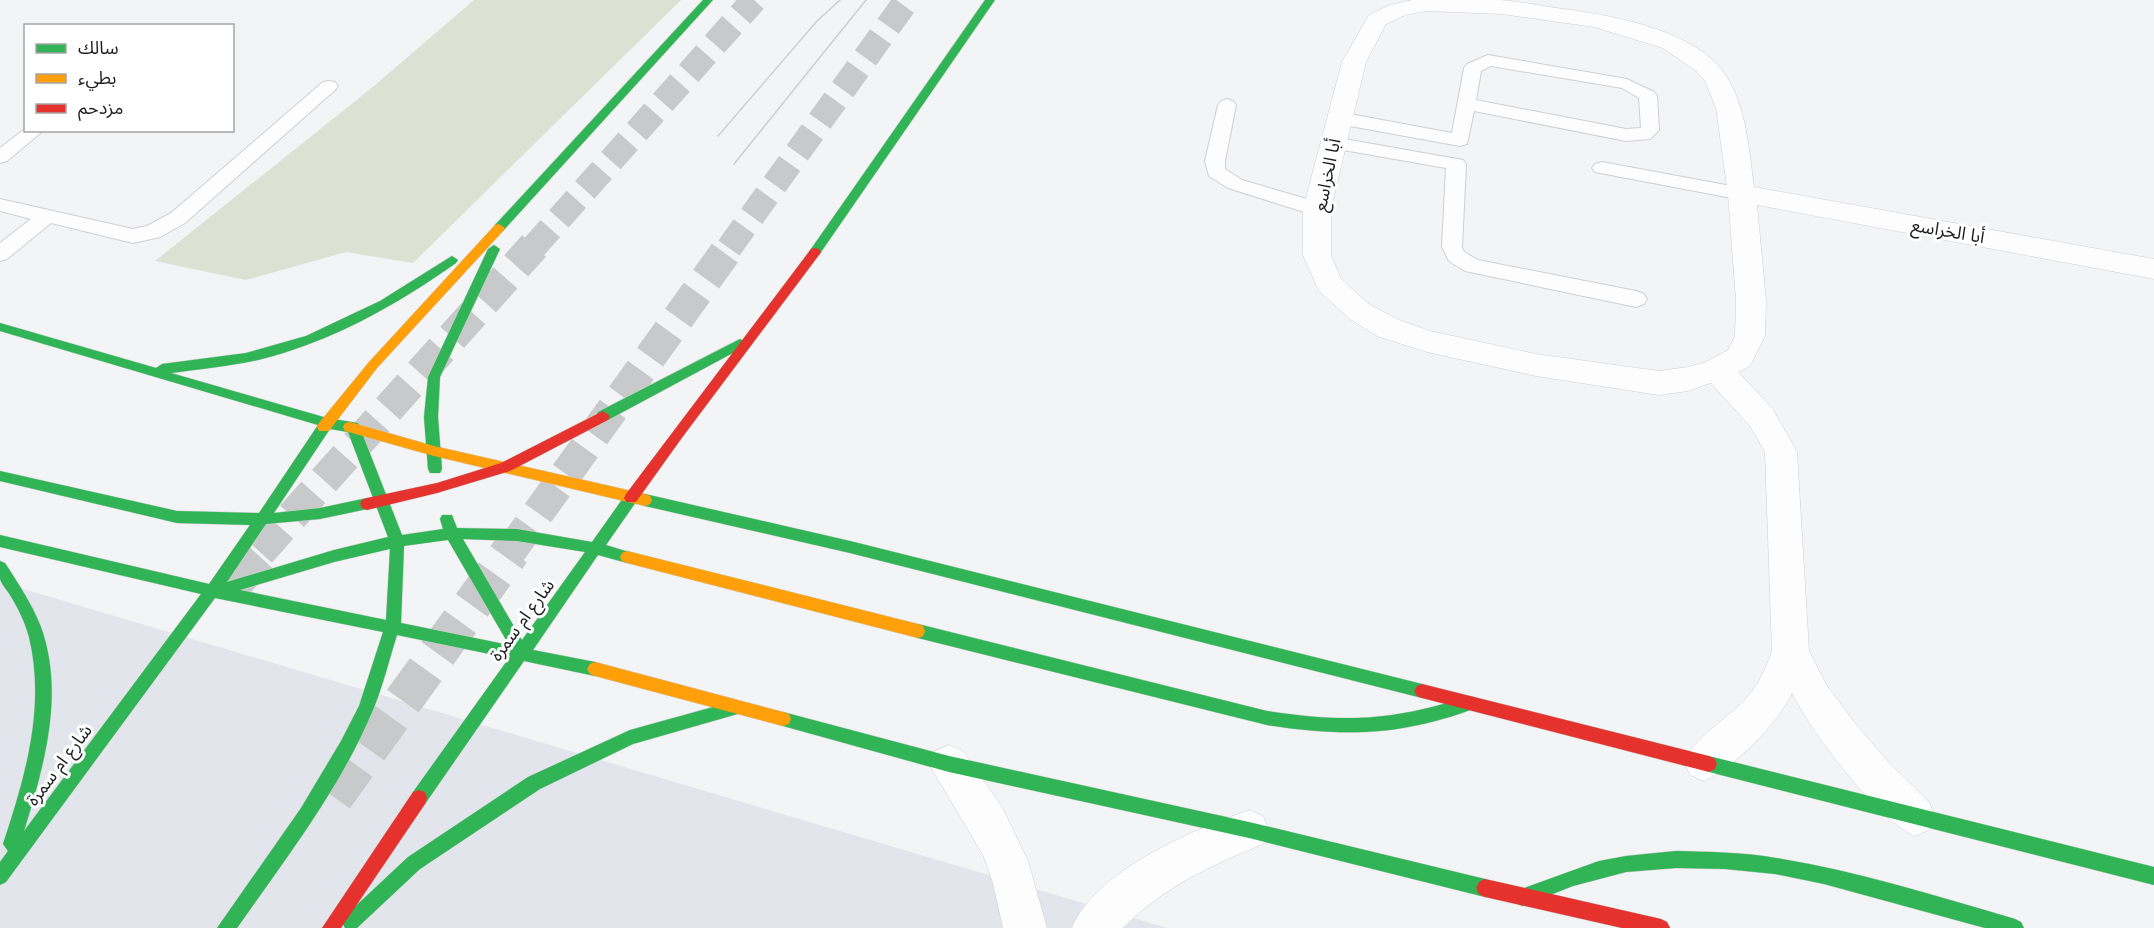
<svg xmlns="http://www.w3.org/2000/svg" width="2154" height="928" viewBox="0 0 2154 928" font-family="'DM Sans','Noto Sans Arabic',sans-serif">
  <rect width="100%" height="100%" fill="#f2f4f6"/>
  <!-- built -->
  <path fill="#e2e5eb" d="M0,582L1167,928H0Z"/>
  <!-- green -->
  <path fill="#dde1d3" d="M474,0H681L413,263L346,252L246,280L155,261L374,86Z"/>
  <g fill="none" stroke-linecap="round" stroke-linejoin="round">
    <!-- secondary-tunnel-far2 -->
    <g stroke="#c7c9cb" stroke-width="26" stroke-dasharray="26 13" stroke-linecap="butt">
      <path d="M533,248L754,0"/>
      <path d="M729,248L907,0"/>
    </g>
    <!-- secondary-tunnel-far1 -->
    <g stroke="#c7c9cb" stroke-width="32" stroke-dasharray="32 16" stroke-linecap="butt">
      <path d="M260,552L534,246"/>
      <path d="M510,552L730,246"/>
    </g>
    <!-- secondary-tunnel -->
    <g stroke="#c7c9cb" stroke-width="39" stroke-dasharray="39 20" stroke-linecap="butt">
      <path d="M232,584L262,551"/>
      <path d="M334,797L511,551"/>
    </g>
    <defs>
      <g id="lane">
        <path d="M1488,55L1627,79L1654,92L1657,96L1659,130L1650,139L1626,141L1474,111L1467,144L1460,146L1339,124L1332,122L1330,118L1332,114L1339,112L1452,133L1464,68L1467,64ZM1491,66L1622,88L1639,98L1641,128L1626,129L1476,100L1481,71Z"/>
        <path d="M329,81L335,82L338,86L335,90L185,223L160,237L133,243L51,223L7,259L0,261V243L31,219L0,211V199L133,229L147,226L171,213L323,82Z"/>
        <path d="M1227,99L1233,101L1236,105L1225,161V169L1242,180L1324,204L1327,209L1324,214L1317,216L1228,188L1209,176L1205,161L1218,105L1221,101Z"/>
        <path d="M26,128V130H44L7,161L0,163V148Z"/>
        <path d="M1333,137L1463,160L1466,164L1462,247L1464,252L1478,260L1636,291L1644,294L1647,299L1644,304L1636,307L1465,271L1449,261L1442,247L1446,168L1326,147L1324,143L1326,139Z"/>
        <path d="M1602,162L1742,188L1749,189L1752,194L1749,199L1742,200L1595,172L1592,168L1595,164Z"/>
      </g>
      <g id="street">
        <path d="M1412,0C1441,0 1470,0 1499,0C1516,1 1533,4 1549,7C1603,14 1696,27 1727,77C1747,110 1749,151 1754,187L2154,259V279L1757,205L1766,301L1765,336L1750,366L1738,372L1772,408L1797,452L1809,651L1827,686L1854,722L1890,764L1929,802L1935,816L1929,830L1915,836C1877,820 1811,731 1792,693C1779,722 1733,769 1704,781L1690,775L1684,762C1696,736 1724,721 1744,701C1757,688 1765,669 1772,652L1765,452L1750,426L1711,383L1688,391L1659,395L1536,376L1427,352L1377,336L1350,319L1319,291L1303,255V209L1342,62L1369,15L1390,5ZM1426,11L1502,14L1594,27L1663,48L1696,71L1705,81L1716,108L1728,194L1736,301L1735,336L1728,350L1706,362L1688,367L1659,371L1536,354L1430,331L1399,320L1370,305L1341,279L1331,255V209L1366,62L1386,24L1405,15Z"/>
        <path d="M949,745L963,751L1002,807L1028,861L1047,928H1003L993,883L983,855L929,764L935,751Z"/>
        <path d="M1249,810L1263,816L1269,830L1263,844C1212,865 1163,887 1123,928H1072C1097,869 1192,831 1249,810Z"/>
      </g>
      <g id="fast">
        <path d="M703,0H713L503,231H495V225Z"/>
        <path d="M985,0H995L819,255H811L809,252L811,249Z"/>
        <path d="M494,245L500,249L440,377L438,417L442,469L440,473H430L428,469L424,417L428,377L488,249Z"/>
        <path d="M452,256L458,260L456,263C395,306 331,342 258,360C230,366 200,369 171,373L327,418L358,423L402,535L443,529L440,519L442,515H452L457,528L517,529L592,542L626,494H636L638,498L636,502L606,545L632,553L634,557L632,561L627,563L598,555L533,650L595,662L600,664L603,669L600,674L595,676L524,661L425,804L419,806L413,804L411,798L413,792L509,658L397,635C389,660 383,686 373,710C340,789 286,858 237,928H217L301,808L341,741L359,706L383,632L215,598L6,882L0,885V862L8,851L3,844C25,777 46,708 29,637C25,622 18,608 10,595C7,590 2,585 0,579C0,574 0,566 0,561L5,563C18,583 32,604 41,627C65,694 44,766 24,831L201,594L0,547V535L209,584L250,525L177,523L0,481V471L177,511L259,513L318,425L0,331V323L156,368L162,364L246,353L306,336L380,301ZM330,429L348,432L388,537L334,550L227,582L266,524L320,519L372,508L374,504L372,500L367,498L320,508L274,513ZM463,539L517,541L585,552L522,640ZM448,540L509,645L401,623L404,546ZM390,549L386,620L240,590L334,562Z"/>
        <path d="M740,339L744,341L746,344L744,347L608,420H598L596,416L598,412Z"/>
        <path d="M645,494L850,541L1422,684L1427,686L1430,691L1427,696L1422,698L850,553L645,506L640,504L638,500L640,496Z"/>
        <path d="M918,624L1267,711C1347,723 1392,721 1470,696L1476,698L1478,703L1476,708C1401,736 1345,737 1267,725L918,638L913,636L911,631L913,626Z"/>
        <path d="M735,701L741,703L743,708L741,713L633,744L540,789L420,869L357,928H345L342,922L345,916L408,857L528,777L630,730Z"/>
        <path d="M783,712L949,756L1249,822L1485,879L1491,882L1494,888L1491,894L1485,897L1249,838L949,772L783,726L777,724L775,719L777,714Z"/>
        <path d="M1709,756L2154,867V885L1709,772L1703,769L1701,764L1703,759Z"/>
        <path d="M1676,851C1709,852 1743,852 1776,858C1857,871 1936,896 2015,919L2021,922L2024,928H1985L1824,884L1775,874L1725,869L1676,868L1626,872L1573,886L1522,906L1516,903L1513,897L1516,891L1599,861L1626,856Z"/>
      </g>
      <g id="slow">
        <path d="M499,224L505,228L503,231L377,368L329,431H319L317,427L319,423L369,362L495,225Z"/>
        <path d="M350,422L434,446L645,494L650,496L652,500L650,504L645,506L434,456L345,431L343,427L345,423Z"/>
        <path d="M627,551L918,624L923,626L925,631L923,636L918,638L627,563L622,561L620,557L622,553Z"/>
        <path d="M595,662L783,712L789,714L791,719L789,724L783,726L595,676L590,674L587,669L590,664Z"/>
      </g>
      <g id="jam">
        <path d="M815,248L819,249L821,252L819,255L681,439L636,502H626L624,498L626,494L811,249Z"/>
        <path d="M603,411L610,416L608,420L510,471L437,493L367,510L362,508L360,504L362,500L367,498L437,483L501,463Z"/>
        <path d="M1422,684L1709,756L1715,759L1717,764L1715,769L1709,772L1422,698L1417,696L1414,691L1417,686Z"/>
        <path d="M419,790L425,792L427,798L425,804L341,928H322L413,792Z"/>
        <path d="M1485,879L1661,919L1667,922L1670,928H1622L1485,897L1479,894L1476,888L1479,882Z"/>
      </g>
    </defs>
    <!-- lane casing -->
    <use href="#lane" stroke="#cecfd1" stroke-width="2"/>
    <!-- street casing -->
    <use href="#street" stroke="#cecfd1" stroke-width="1"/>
    <!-- fast casing -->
    <use href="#fast" stroke="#cecfd1" stroke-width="1"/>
    <!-- slow casing -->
    <use href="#slow" stroke="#cecfd1" stroke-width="1"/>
    <!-- jam casing -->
    <use href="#jam" stroke="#cecfd1" stroke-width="1"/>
    <!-- lane -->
    <use href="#lane" fill="#fdfdfe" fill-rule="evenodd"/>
    <!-- street -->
    <use href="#street" fill="#fdfdfe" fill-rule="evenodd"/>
    <!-- fast -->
    <use href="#fast" fill="#30b455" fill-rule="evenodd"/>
    <!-- slow -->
    <use href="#slow" fill="#ff9f0a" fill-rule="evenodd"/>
    <!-- jam -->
    <use href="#jam" fill="#e5322d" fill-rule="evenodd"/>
    <!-- tram -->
    <g stroke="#cecfcf" stroke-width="1.5">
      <path d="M718,136L817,21L840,0"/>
      <path d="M734,164L866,0"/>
    </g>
  </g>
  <g text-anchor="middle" stroke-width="6" stroke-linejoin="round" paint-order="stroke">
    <!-- street labels -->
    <g font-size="18" fill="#1d1e1f" stroke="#fff">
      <text transform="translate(1327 175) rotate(-78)" y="6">أبا الخراسع</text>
      <text transform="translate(1948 231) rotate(10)" y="6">أبا الخراسع</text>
      <text transform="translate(522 620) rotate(-54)" y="6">شارع ام سمرة</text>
      <text transform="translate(59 765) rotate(-53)" y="6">شارع ام سمرة</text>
    </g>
  </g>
  <!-- legend -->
  <rect x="24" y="24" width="210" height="108" fill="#ffffff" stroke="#a5a5a5" stroke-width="1.5"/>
  <rect x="36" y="44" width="30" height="9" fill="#30b455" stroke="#a5a5a5" stroke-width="1.5"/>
  <text x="78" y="54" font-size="18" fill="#1d1e1f">سالك</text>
  <rect x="36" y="74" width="30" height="9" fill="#ff9f0a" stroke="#a5a5a5" stroke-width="1.5"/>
  <text x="78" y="84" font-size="18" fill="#1d1e1f">بطيء</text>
  <rect x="36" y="104" width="30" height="9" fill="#e5322d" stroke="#a5a5a5" stroke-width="1.5"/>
  <text x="78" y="114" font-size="18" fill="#1d1e1f">مزدحم</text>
</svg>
